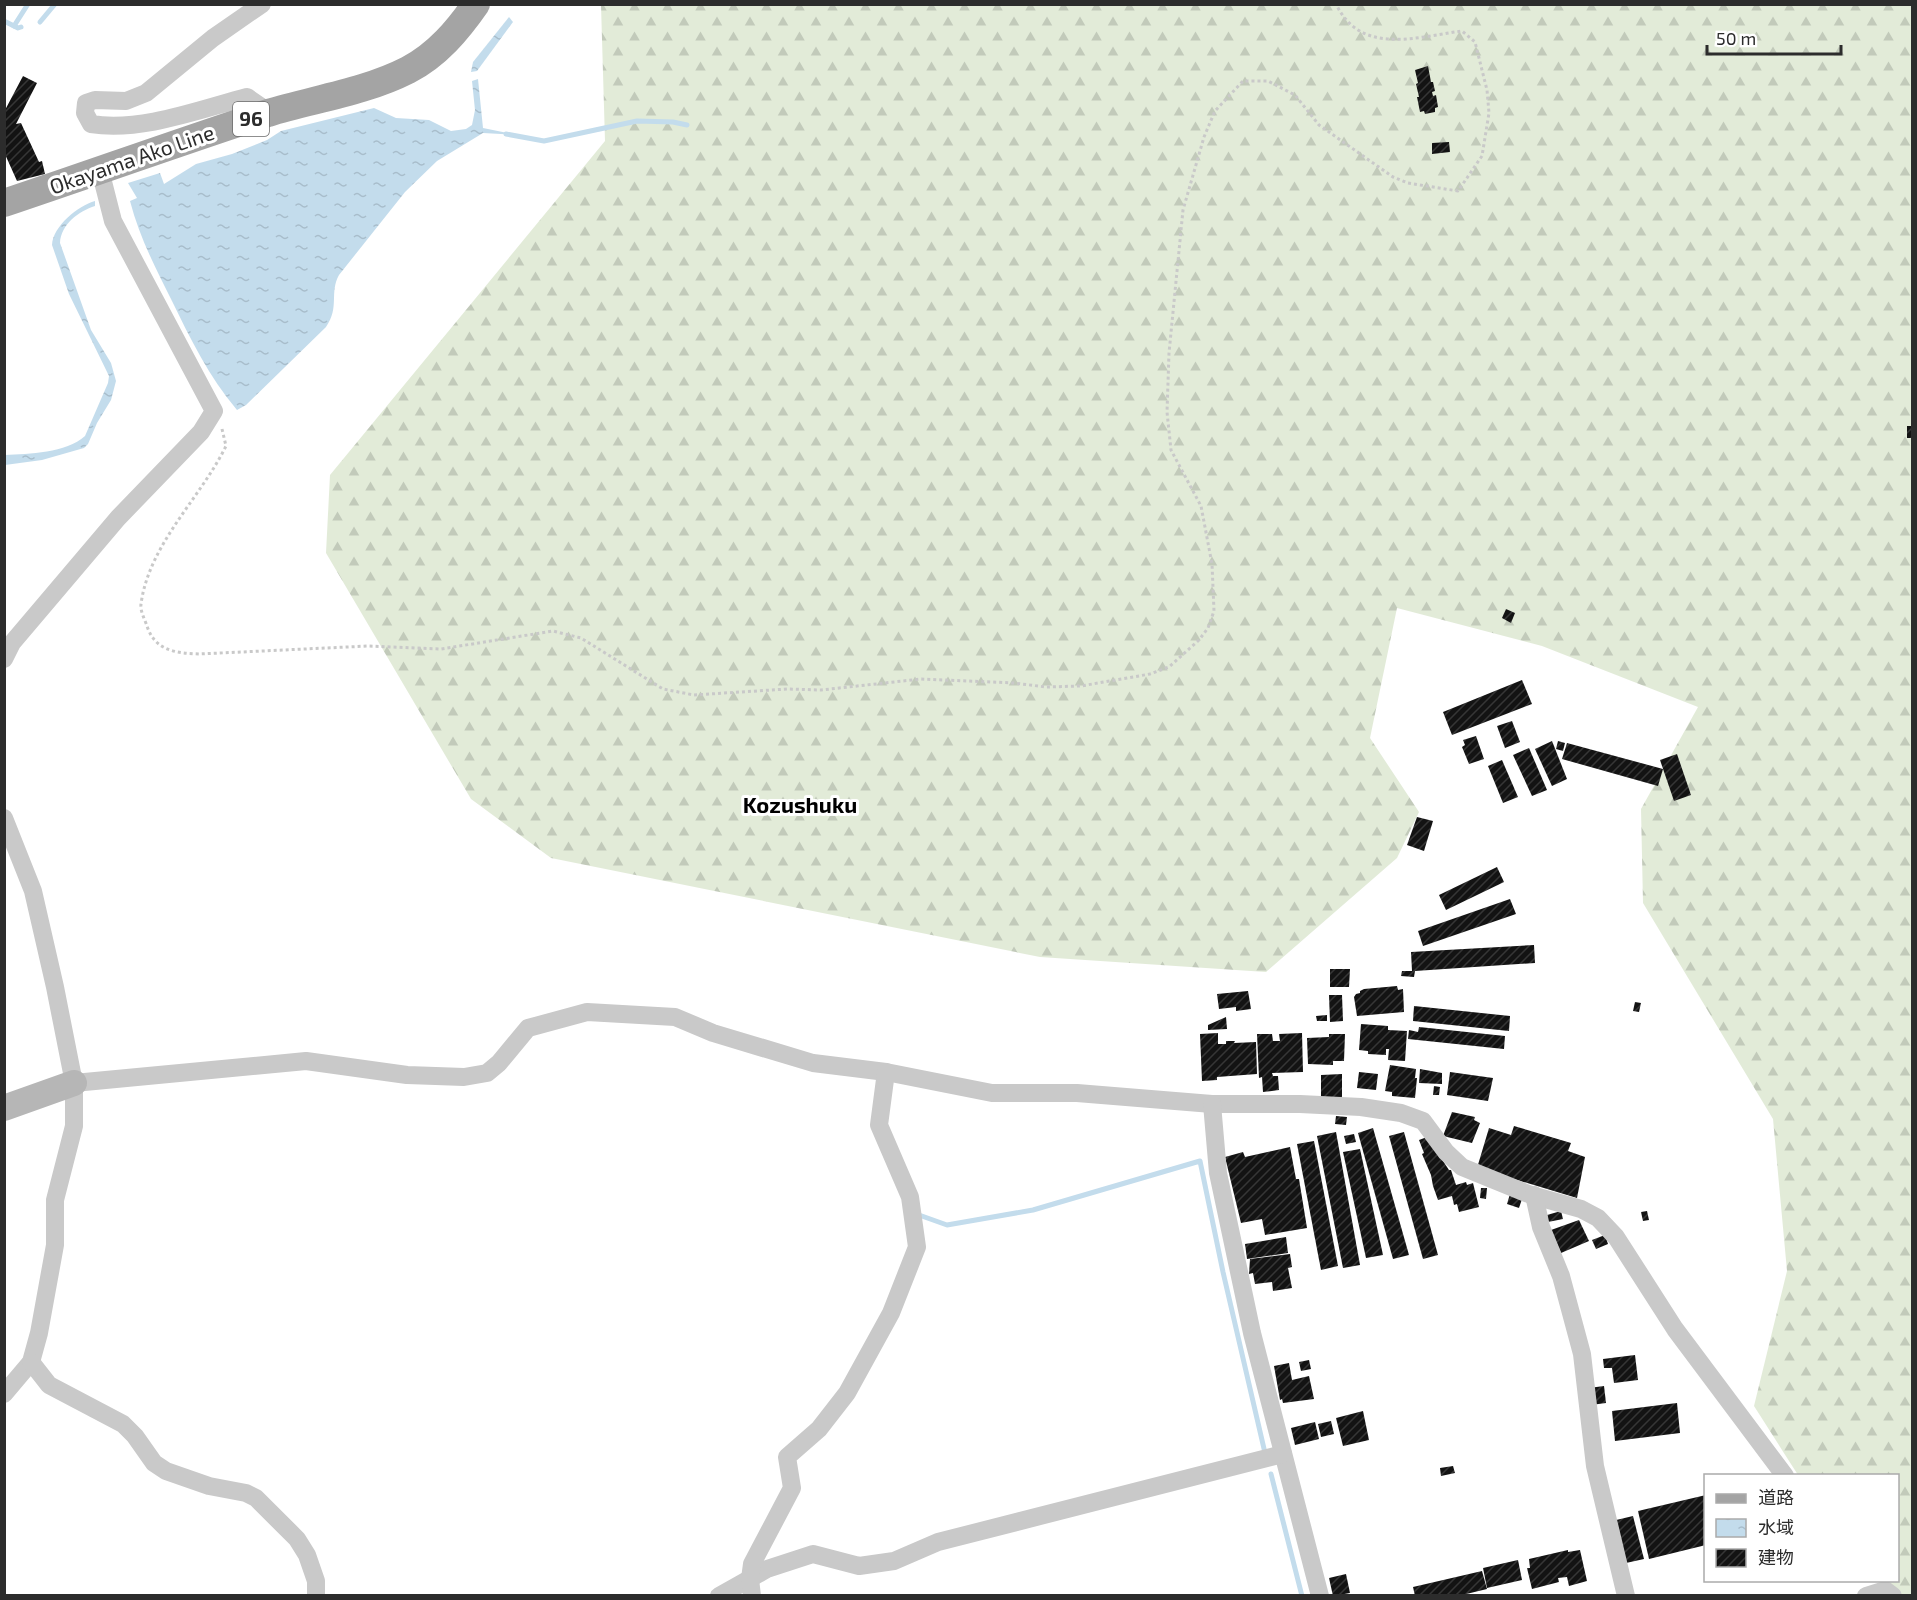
<svg xmlns="http://www.w3.org/2000/svg" width="1917" height="1600" viewBox="0 0 1917 1600" font-family="'Exo 2','Noto Sans JP',sans-serif">
  <defs>
    <pattern id="forest-firs" width="22" height="20" patternUnits="userSpaceOnUse" patternTransform="scale(1.5)"><rect width="22" height="20" fill="#e2ebd8"/><path d="M5 1l3.5 6h-7zM16 11l3.5 6h-7z" fill="#c2caba"/></pattern>
    <pattern id="water-ripples" width="26" height="14" patternUnits="userSpaceOnUse" patternTransform="scale(1.5)"><rect width="26" height="14" fill="#c3dcec"/><path d="M2 4q2-2 4 0t4 0M15 11q2-2 4 0t4 0" fill="none" stroke="#a8bdcb"/></pattern>
    <pattern id="building-hatch" width="6" height="6" patternUnits="userSpaceOnUse" patternTransform="scale(1.5)"><rect width="6" height="6" fill="#131313"/><path d="M-1 1l2-2M0 6l6-6M5 7l2-2" fill="none" stroke="#363636"/></pattern>
  </defs>
  <rect width="100%" height="100%" fill="#fff"/>
  <!-- forest -->
  <path fill="url(#forest-firs)" d="M601,5H1912V1595H1901L1887,1581L1898,1580V1476L1798,1475L1754,1406L1787,1271L1773,1119L1643,903L1641,809L1698,707L1542,646L1397,608L1370,738L1419,812L1397,858L1266,972L1040,957L551,858L471,799L326,553L330,475L605,141Z"/>
  <!-- water -->
  <g fill="url(#water-ripples)">
    <path d="M509,17L513,22L477,71L471,72L473,62Z"/>
    <path d="M478,79L483,128L518,135L483,133L437,161L405,192L339,275C329,293 340,307 326,327L246,405L237,410C209,377 190,338 171,299C155,267 139,236 130,201L137,198L128,183L160,173L164,184L196,164L232,154L267,140L281,131L374,108L396,118L429,120L451,131L466,129L472,125L475,110L472,81Z"/>
    <path d="M95,201V206C79,211 61,224 60,243L91,330L111,363L116,381L111,400L97,423L88,444L84,448L42,460L5,465V455C29,454 66,453 85,436L108,383L109,376L69,294L52,245C53,226 78,206 95,201Z"/>
  </g>
  <g fill="none" stroke-linecap="round" stroke-linejoin="round">
    <!-- stream -->
    <g stroke="#c3dcec" stroke-width="5">
      <path d="M4,21L18,28L21,27"/>
      <path d="M40,22L55,4"/>
      <path d="M14,26L28,4"/>
      <path d="M506,134L544,141L637,121L673,122L687,125"/>
      <path d="M919,1215L947,1225L1033,1210L1200,1161L1223,1272L1265,1453"/>
      <path d="M1271,1474L1302,1596"/>
    </g>
  </g>
  <!-- building -->
  <g fill="url(#building-hatch)">
    <path d="M1428,66L1431,82H1433L1435,91L1432,92L1433,96L1436,95L1438,107L1435,108V112L1425,114L1424,111L1420,112L1417,97H1419L1416,84L1418,83L1415,70Z"/>
    <path d="M23,76L37,83L16,124L21,123L39,162L42,161L45,174L17,181L4,152V112Z"/>
    <path d="M1449,142L1450,152L1432,154V143Z"/>
    <rect x="1907" y="426" width="5" height="12"/>
    <path d="M1506,609L1515,613L1511,623L1502,618Z"/>
    <path d="M1522,680L1532,704L1452,735L1443,712Z"/>
    <path d="M1512,721L1520,742L1505,748L1497,726Z"/>
    <path d="M1476,736L1484,759L1469,764L1462,747L1465,745L1463,740Z"/>
    <path d="M1552,741L1567,779L1552,786L1535,749Z"/>
    <path d="M1558,741L1565,743L1563,751L1556,749Z"/>
    <path d="M1567,743L1663,769L1658,786L1562,759Z"/>
    <path d="M1529,748L1547,790L1532,796L1513,755Z"/>
    <path d="M1677,754L1691,795L1674,801L1660,760Z"/>
    <path d="M1502,760L1518,797L1503,803L1488,766Z"/>
    <path d="M1417,817L1433,821L1424,851L1407,845Z"/>
    <path d="M1497,867L1504,882L1446,910L1439,895Z"/>
    <path d="M1510,899L1516,914L1423,946L1418,931Z"/>
    <path d="M1534,945L1535,963L1415,971L1414,977L1401,976L1402,971H1412L1411,952Z"/>
    <path d="M1330,969H1350L1349,987H1330Z"/>
    <path d="M1397,986L1398,990L1403,989L1404,1012L1357,1016L1354,997L1356,994L1360,993V991L1364,989Z"/>
    <path d="M1248,991L1251,1009L1236,1011V1007L1219,1009L1217,994Z"/>
    <path d="M1329,995H1342L1343,1021L1330,1022Z"/>
    <path d="M1635,1002L1641,1003L1639,1012L1633,1011Z"/>
    <path d="M1414,1006L1510,1016L1509,1031L1413,1021Z"/>
    <path d="M1327,1015V1021H1317L1316,1016Z"/>
    <path d="M1226,1017L1227,1029L1208,1030V1025Z"/>
    <path d="M1361,1024L1388,1026V1030L1407,1031L1405,1061L1388,1060L1389,1049H1386V1055L1368,1054V1051L1359,1050Z"/>
    <path d="M1419,1027L1505,1036L1504,1049L1408,1039L1409,1030L1418,1032Z"/>
    <path d="M1218,1033V1044H1226V1041H1235L1234,1043L1256,1042L1257,1074L1217,1077V1080L1202,1081L1200,1034Z"/>
    <path d="M1302,1033L1303,1072L1272,1073L1273,1076H1278L1279,1090L1263,1092L1262,1077L1259,1078L1257,1034H1272L1273,1041H1280L1279,1034Z"/>
    <path d="M1329,1034H1345L1344,1061H1333V1065L1308,1064L1307,1038L1329,1037Z"/>
    <path d="M1390,1065L1416,1069L1415,1078H1417L1415,1098L1392,1096V1092L1385,1091Z"/>
    <path d="M1420,1069L1442,1073V1084L1419,1083Z"/>
    <path d="M1359,1072L1378,1074L1376,1090L1357,1088Z"/>
    <path d="M1450,1072L1493,1078L1488,1101L1447,1095Z"/>
    <path d="M1342,1074V1099L1321,1100V1075Z"/>
    <path d="M1434,1086L1440,1087L1439,1095H1433Z"/>
    <path d="M1452,1112L1475,1117L1474,1120L1480,1123L1472,1143L1443,1136Z"/>
    <path d="M1336,1116L1347,1117L1346,1125L1335,1124Z"/>
    <path d="M1514,1126L1571,1143L1568,1151L1585,1157L1577,1198L1477,1168L1489,1128L1511,1135Z"/>
    <path d="M1373,1128L1409,1255L1393,1259L1358,1133Z"/>
    <path d="M1336,1132L1360,1265L1343,1268L1317,1136Z"/>
    <path d="M1404,1132L1438,1255L1423,1259L1389,1136Z"/>
    <path d="M1354,1134L1356,1142L1346,1144L1344,1136Z"/>
    <path d="M1427,1137L1449,1170H1451L1456,1185L1466,1182L1467,1185L1473,1183L1479,1207L1459,1212L1457,1204L1454,1205L1452,1196L1438,1200L1433,1186L1431,1175L1422,1154L1424,1153L1419,1140Z"/>
    <path d="M1314,1141L1338,1266L1321,1270L1297,1144Z"/>
    <path d="M1290,1147L1296,1179H1299L1307,1228L1265,1235L1262,1219L1241,1223L1225,1157L1243,1152L1245,1157Z"/>
    <path d="M1360,1149L1383,1255L1366,1258L1343,1152Z"/>
    <path d="M1481,1188H1487L1486,1199L1480,1198Z"/>
    <path d="M1510,1194L1522,1199L1519,1208L1507,1204Z"/>
    <path d="M1561,1211L1563,1219L1548,1222L1547,1215Z"/>
    <path d="M1647,1211L1649,1220L1643,1221L1641,1212Z"/>
    <path d="M1579,1220L1589,1241L1561,1253L1551,1230Z"/>
    <path d="M1605,1235L1608,1244L1596,1249L1592,1240Z"/>
    <path d="M1286,1237L1288,1253L1247,1259L1245,1244Z"/>
    <path d="M1290,1254L1292,1267L1288,1268L1292,1288L1273,1291L1272,1282L1255,1284L1253,1273L1249,1274L1250,1259Z"/>
    <path d="M1635,1355L1638,1380L1614,1383L1612,1368H1604L1603,1359Z"/>
    <path d="M1309,1360L1311,1369L1301,1371L1299,1362Z"/>
    <path d="M1289,1363L1292,1380L1309,1376L1314,1399L1283,1403L1282,1399L1280,1400L1274,1366Z"/>
    <path d="M1604,1386L1606,1403L1591,1405L1589,1388Z"/>
    <path d="M1677,1403L1680,1433L1615,1441L1612,1411Z"/>
    <path d="M1363,1411L1369,1440L1343,1446L1336,1418Z"/>
    <path d="M1331,1421L1334,1434L1321,1437L1318,1424Z"/>
    <path d="M1315,1422L1319,1439L1295,1445L1291,1428Z"/>
    <path d="M1453,1466L1455,1473L1441,1476L1440,1468Z"/>
    <path d="M1706,1495V1545L1649,1559L1638,1511Z"/>
    <path d="M1633,1516L1644,1559L1626,1563L1612,1521Z"/>
    <path d="M1568,1550V1552L1580,1550L1587,1581L1569,1586L1567,1577L1558,1578L1559,1582L1532,1589L1527,1568H1530L1529,1559Z"/>
    <path d="M1518,1560L1522,1580L1487,1588L1483,1568Z"/>
    <path d="M1482,1571L1487,1589L1458,1596H1415L1413,1587Z"/>
    <path d="M1346,1574L1350,1593L1333,1596L1329,1578Z"/>
  </g>
  <g fill="none" stroke-linecap="round" stroke-linejoin="round">
    <!-- path -->
    <path stroke="#c9c9c9" stroke-width="3" stroke-dasharray="3 3" stroke-linecap="butt" d="M222,429L226,446C200,499 149,544 141,604C140,611 145,620 147,626C155,651 176,653 199,654L368,646L441,649L553,631L581,638L663,689L694,695L787,689L821,690L921,679L1014,683L1046,687L1081,686L1150,674L1169,667L1199,640L1208,628L1214,611L1212,564L1201,506L1171,450L1167,412L1169,353L1183,210L1204,137L1215,111L1243,81H1268L1295,95L1319,125L1393,177L1408,183L1458,191L1482,156L1489,113L1487,90L1475,42L1462,31C1416,37 1361,56 1336,4"/>
    <!-- street -->
    <g stroke="#c9c9c9" stroke-width="18">
      <path d="M262,4L213,38L146,93L126,101L95,100L86,103L85,113L91,124C141,132 198,110 247,97L270,113"/>
      <path d="M4,659L12,643L118,518L201,432L214,411L113,221L100,170"/>
      <path d="M4,818L33,891L55,987L74,1083V1126L55,1200V1245L39,1333L31,1362L4,1394"/>
      <path d="M74,1083L306,1061L407,1075L464,1077L487,1073L499,1063L528,1028L587,1012L675,1017L713,1033L813,1063L886,1072L992,1093H1077L1212,1104H1300L1361,1107L1401,1113L1423,1121L1446,1152L1462,1167L1531,1195L1581,1209L1598,1218L1616,1237L1675,1329L1785,1476"/>
      <path d="M1212,1104L1218,1173L1252,1333L1320,1596"/>
      <path d="M1534,1195L1541,1227L1561,1276L1582,1354L1595,1466L1626,1596"/>
      <path d="M31,1362L49,1385L123,1424L135,1436L154,1463L166,1471L209,1486L246,1493L256,1498L297,1539L307,1555L316,1581V1596"/>
      <path d="M719,1596L767,1569L813,1554L859,1566L894,1561L938,1542L1283,1454"/>
      <path d="M752,1596L750,1579L752,1564L792,1488L787,1457L819,1429L847,1393L891,1313L917,1247L910,1197L879,1125L886,1072"/>
      <path d="M1866,1596L1885,1590L1893,1596"/>
    </g>
    <!-- secondary -->
    <path stroke="#b6b6b6" stroke-width="26" d="M4,1108L74,1083"/>
    <!-- primary -->
    <path stroke="#a4a4a4" stroke-width="28" d="M4,203C93,173 180,142 268,113C314,99 365,92 408,70C437,55 458,30 476,4"/>
  </g>
  <g text-anchor="middle" stroke-width="6" stroke-linejoin="round" paint-order="stroke">
    <!-- shield labels -->
    <rect fill="#fff" stroke="#6b6b6b" stroke-width="1.5" x="233" y="102" width="36" height="34" rx="4.5"/>
    <g font-size="20" font-weight="bold" fill="#2c2c2c">
      <text x="251" y="126">96</text>
    </g>
    <!-- street labels -->
    <g font-size="21" fill="#2c2c2c" stroke="#fff">
      <text transform="translate(132 160) rotate(-19)" y="7">Okayama Ako Line</text>
    </g>
    <!-- neighbourhood labels -->
    <g font-size="22" font-weight="bold" fill="#000" stroke="#fff">
      <text x="800" y="813">Kozushuku</text>
    </g>
  </g>
  <!-- border -->
  <rect width="1917" height="1600" fill="none" stroke="#2c2c2c" stroke-width="12"/>
  <!-- legend -->
  <rect x="1704" y="1474" width="195" height="108" fill="#ffffff" stroke="#ababab" stroke-width="1.5"/>
  <rect x="1716" y="1494" width="30" height="9" fill="#a4a4a4" stroke="#ababab" stroke-width="1.5"/>
  <text x="1758" y="1504" font-size="18" fill="#2c2c2c">道路</text>
  <rect x="1716" y="1519" width="30" height="18" fill="url(#water-ripples)" stroke="#ababab" stroke-width="1.5"/>
  <text x="1758" y="1534" font-size="18" fill="#2c2c2c">水域</text>
  <rect x="1716" y="1549" width="30" height="18" fill="url(#building-hatch)" stroke="#ababab" stroke-width="1.5"/>
  <text x="1758" y="1564" font-size="18" fill="#2c2c2c">建物</text>
  <!-- scale -->
  <path d="M1707 45v9h134v-9" fill="none" stroke="#2c2c2c" stroke-width="3"/>
  <text x="1716" y="45" font-size="18" fill="#2c2c2c" stroke="#ffffff" stroke-width="4.5" paint-order="stroke">50 m</text>
</svg>
